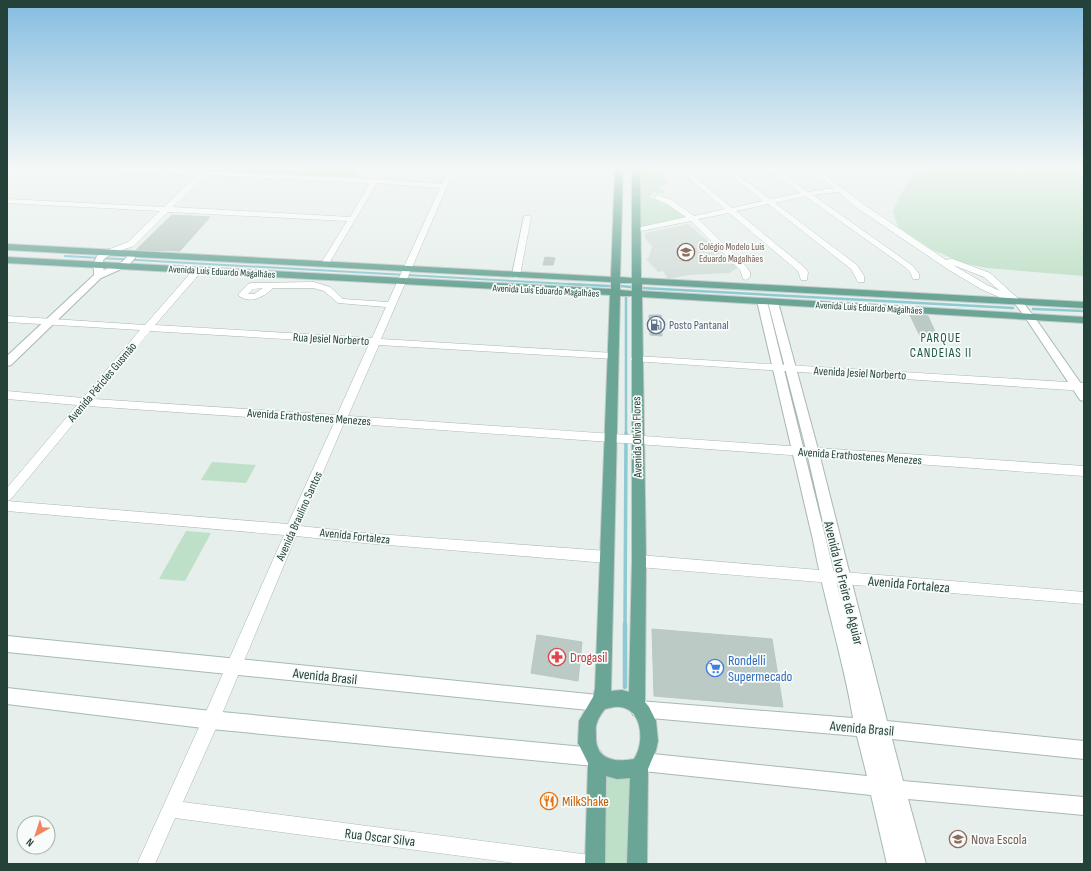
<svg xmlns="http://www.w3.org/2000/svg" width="1091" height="871" viewBox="0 0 1091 871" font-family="'Sofia Sans Condensed',sans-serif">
  <rect width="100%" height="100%" fill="#e6efeb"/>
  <!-- built -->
  <path fill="#d4dfda" d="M688,224L739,267L729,273L689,275L668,279L663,271L658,272L646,259L649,257L652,246L645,239V233Z"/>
  <!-- green -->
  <g fill="#bfe0c8">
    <path d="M213,168H360L353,179L208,173Z"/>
    <path d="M639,168H652L669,184L657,186L666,194L653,192L649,197L668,204L686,218L643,228L640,227Z"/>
    <path d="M924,168H1084V276L987,268L963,263L933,250L898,227L893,212C900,191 907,183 924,168Z"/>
    <path d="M212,462L256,465L246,483L201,480Z"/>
    <path d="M186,531L211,533L185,581L159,579Z"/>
    <path d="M596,761L640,766L641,864H593Z"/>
  </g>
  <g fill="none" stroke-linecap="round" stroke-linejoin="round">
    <!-- stream-far3 -->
    <path stroke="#8ec9d4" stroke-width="2" d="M65,256L586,285"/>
    <!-- stream-far2 -->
    <g stroke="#8ec9d4" stroke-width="2.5">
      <path d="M568,284L609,286"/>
      <path d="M620,286L631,287"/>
      <path d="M642,288L1013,308"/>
      <path d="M1033,309L1084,311"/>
      <path d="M626,434V297"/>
    </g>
    <!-- stream-far1 -->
    <path stroke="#8ec9d4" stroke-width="3.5" d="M625,625L626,433"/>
    <!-- stream -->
    <path stroke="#8ec9d4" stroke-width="4.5" d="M625,687V624"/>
  </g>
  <!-- building -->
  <g fill="#bbcac4" stroke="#b8c9c2">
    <path d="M172,215L210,217L180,251L136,250Z"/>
    <path d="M545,257L555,258L553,265H543Z"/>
    <path d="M649,315H661L662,336L650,335Z"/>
    <path d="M910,315L928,316L937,336L932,335L933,337L920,336Z"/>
    <path d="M652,629L772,639L783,707L654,696Z"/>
    <path d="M537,635L582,642L578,681L531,673Z"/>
  </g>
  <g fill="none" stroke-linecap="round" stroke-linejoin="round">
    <defs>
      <g id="minor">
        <path d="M87,168H136L201,171L206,168L209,170L208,171L375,179L442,184L449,168H455L381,339L614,353L619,356L614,359L379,345L348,416L1084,466V476L344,423L300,526L364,533L607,551L612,553L613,557L612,561L607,563L364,543L296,536L217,726L183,802L590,855L596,858L599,864H522L175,818L155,864H137L205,714L284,535L7,511V501L288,524L334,423L88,406L11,499L7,501V488L77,405L7,399V391L83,398L140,330L7,322V316L145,325L195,268H201L202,270L201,272L155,325L372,338L386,307L338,303L324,291L313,288H273C264,297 249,305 238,295L248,284L251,283L314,282L330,287L343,299L388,302L440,188L377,183L328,265L324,267L320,265L347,221L168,212L134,246L110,254H107V250L128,242L160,211L7,203V199L164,207L197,175L90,170ZM205,175L370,183L350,217L172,207ZM263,288L254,294H248L253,289ZM150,331L369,344L337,415L94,399Z"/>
        <path d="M677,168H684L732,208L763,201L722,168H729L770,199L801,193L767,168H775L808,192L834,188L809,168H816L863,204L946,260L950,259H953L990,273L1022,302L1018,305L1015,304L981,289L949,270L857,208L838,192L813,195L913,266L919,274V279H913L910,272L905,267L805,196L775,203L857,265L864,276V282H858L851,269L768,204L736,211L804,267L808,272L807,280H801L798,271L729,213L698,219L746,266L750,272V277L746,280L743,279L740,270L691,221L636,232L632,230L636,228L686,217L667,204L655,199L654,197L658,195L672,200L694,216L725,209ZM953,265L984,277L1000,291L987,285Z"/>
        <path d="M524,216H530L531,218L520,275L516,278L512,275Z"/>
        <path d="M636,356L1084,383V391L633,361L631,359L633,357Z"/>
        <path d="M639,555L1084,592V604L639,567L634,565L632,561L634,557Z"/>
      </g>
      <g id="tertiary">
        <path d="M110,249L114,252L104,259L101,265L104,270L122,262L127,257L128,251H134L135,258L128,266L101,278L11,365L7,366V356L94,275V270L93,265L97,256Z"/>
        <path d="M762,298L767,301L842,605L807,453L768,302L773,299L778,302L819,453L887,721L1084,741V759L892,739L903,781L1084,797V815L908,799L926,864H887L871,795L643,771L637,768L634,762L637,756L643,753L867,776L857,736L639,717L633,715L631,709L633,703L639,701L853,718C843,658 824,600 813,540L757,301Z"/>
        <path d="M1018,299L1021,300L1033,315L1035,317L1033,319H1027L1015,304L1013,302Z"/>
      </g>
      <g id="secondary">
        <path d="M1030,314L1033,315L1084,388V401L1080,400L1025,317Z"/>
        <path d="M7,636L599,695L605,697L607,703L605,709L599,711L7,652Z"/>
        <path d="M7,688L211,711L594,748L600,751L603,757L600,763L594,766L211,729L7,704Z"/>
      </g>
      <path id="primary" d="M615,168H623L620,277L632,278V168H640L641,278L1084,302V308L642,284V291L1084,317V323L642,297L646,561L645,702L649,707L656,721L658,741L656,750L648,769L647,864H627L630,778L617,779L606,776L605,864H585L588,763L578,743L579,721L593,697L595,689L610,295L7,263V257L611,289V282L7,250V244L611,277ZM620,283H632V291L620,290ZM620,296H632V561L629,692L622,690L611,691ZM614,707C642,704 646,741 634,759C615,763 595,759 596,736C596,732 595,726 597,723C598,718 602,713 605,709Z"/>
    </defs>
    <!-- minor casing -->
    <use href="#minor" stroke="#a8b8b2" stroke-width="1"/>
    <!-- tertiary casing -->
    <use href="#tertiary" stroke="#a8b8b2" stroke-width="2"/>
    <!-- secondary casing -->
    <use href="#secondary" stroke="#a4bbb3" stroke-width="2"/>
    <!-- primary casing -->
    <use href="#primary" stroke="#c2cac8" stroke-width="2"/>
    <!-- minor -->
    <use href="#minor" fill="#fff" fill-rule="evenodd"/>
    <!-- tertiary -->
    <use href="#tertiary" fill="#fff" fill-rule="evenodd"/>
    <!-- secondary -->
    <use href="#secondary" fill="#fff" fill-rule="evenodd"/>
    <!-- primary -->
    <use href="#primary" fill="#6aa596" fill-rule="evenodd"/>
  </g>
  <!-- sky -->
  <linearGradient id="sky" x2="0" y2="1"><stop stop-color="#84bce0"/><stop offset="0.58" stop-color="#f4f8f6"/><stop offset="1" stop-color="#f4f8f6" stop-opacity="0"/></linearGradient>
  <rect width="1091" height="290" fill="url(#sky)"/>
  <!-- icons -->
  <defs>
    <symbol id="school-ring" viewBox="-11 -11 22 22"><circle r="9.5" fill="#f7fbf9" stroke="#8d6e63" stroke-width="1.5"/><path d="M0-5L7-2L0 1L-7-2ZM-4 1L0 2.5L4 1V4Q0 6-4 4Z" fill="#8d6e63"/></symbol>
    <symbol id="fuel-ring" viewBox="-11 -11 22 22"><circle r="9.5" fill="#f7fbf9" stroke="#5c6f8a" stroke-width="1.5"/><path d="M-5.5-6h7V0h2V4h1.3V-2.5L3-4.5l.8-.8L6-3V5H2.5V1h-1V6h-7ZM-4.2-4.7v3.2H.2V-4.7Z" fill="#5c6f8a"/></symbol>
    <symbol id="pharmacy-ring" viewBox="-11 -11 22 22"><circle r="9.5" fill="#f7fbf9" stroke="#e0444e" stroke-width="1.5"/><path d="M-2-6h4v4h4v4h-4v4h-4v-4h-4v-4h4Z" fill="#e0444e"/></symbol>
    <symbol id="supermarket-ring" viewBox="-11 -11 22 22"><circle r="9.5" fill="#f7fbf9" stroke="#3f7fe0" stroke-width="1.5"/><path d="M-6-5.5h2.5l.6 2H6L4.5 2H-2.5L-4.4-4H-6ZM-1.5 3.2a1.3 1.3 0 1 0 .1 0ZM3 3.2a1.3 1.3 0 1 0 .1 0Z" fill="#3f7fe0"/></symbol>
    <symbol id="restaurant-ring" viewBox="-11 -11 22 22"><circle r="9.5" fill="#f7fbf9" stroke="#e8710a" stroke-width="1.5"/><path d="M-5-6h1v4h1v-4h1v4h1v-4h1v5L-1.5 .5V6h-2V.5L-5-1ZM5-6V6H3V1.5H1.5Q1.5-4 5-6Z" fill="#e8710a"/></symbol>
  </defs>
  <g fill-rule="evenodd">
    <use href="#school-ring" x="676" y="242" width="20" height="20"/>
    <use href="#fuel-ring" x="646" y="315" width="20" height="20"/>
    <use href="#pharmacy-ring" x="547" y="647" width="20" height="20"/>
    <use href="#supermarket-ring" x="705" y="658" width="20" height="20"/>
    <use href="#restaurant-ring" x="539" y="791" width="20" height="20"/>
    <use href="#school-ring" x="948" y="829" width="20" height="20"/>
  </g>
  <g text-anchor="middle" stroke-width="3.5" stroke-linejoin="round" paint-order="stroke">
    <!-- far-education labels -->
    <g font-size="10" fill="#785e54" stroke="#f7fbf9" text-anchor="start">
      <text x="699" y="250">Colégio Modelo Luis<tspan x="699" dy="12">Eduardo Magalhães</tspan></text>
    </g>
    <!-- far-street labels -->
    <g font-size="10" fill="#24423a" stroke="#f7fbf9">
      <text transform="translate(222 271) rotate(3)" y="4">Avenida Luís Eduardo Magalhães</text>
      <text transform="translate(546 290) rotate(3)" y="4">Avenida Luís Eduardo Magalhães</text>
      <text transform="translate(869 307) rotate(3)" y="4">Avenida Luís Eduardo Magalhães</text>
    </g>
    <!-- service labels -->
    <g font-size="12" fill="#4e5e75" stroke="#f7fbf9" text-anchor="start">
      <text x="669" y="329">Posto Pantanal</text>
    </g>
    <!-- street labels -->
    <g font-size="12" fill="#24423a" stroke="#f7fbf9">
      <text transform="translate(331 339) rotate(3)" y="4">Rua Jesiel Norberto</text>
      <text transform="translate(860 373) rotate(3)" y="4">Avenida Jesiel Norberto</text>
      <text transform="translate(102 382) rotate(-50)" y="4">Avenida Péricles Gusmão</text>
      <text transform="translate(309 417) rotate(4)" y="4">Avenida Erathostenes Menezes</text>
      <text transform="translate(637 437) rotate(-91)" y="4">Avenida Olívia Flores</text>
      <text transform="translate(860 456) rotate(4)" y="4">Avenida Erathostenes Menezes</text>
      <text transform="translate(299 516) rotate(-66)" y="4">Avenida Braulino Santos</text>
      <text transform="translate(355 536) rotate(6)" y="4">Avenida Fortaleza</text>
    </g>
    <!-- neighbourhood labels -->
    <g font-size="13" letter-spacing="1" fill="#1f5548" stroke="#f7fbf9">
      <text x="941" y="342">PARQUE<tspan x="941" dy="15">CANDEIAS II</tspan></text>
    </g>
    <!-- near-street labels -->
    <g font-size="14" fill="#24423a" stroke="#f7fbf9">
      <text transform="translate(844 583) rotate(76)" y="5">Avenida Ivo Freire de Aguiar</text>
      <text transform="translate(909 584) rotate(5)" y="5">Avenida Fortaleza</text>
      <text transform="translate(325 676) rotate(6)" y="5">Avenida Brasil</text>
      <text transform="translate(862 728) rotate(5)" y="5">Avenida Brasil</text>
      <text transform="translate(380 837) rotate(7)" y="5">Rua Oscar Silva</text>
    </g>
    <!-- near-health labels -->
    <g font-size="14" fill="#be3a42" stroke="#f7fbf9" text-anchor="start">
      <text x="570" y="662">Drogasil</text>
    </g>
    <!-- near-shop labels -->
    <g font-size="14" fill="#366cbe" stroke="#f7fbf9" text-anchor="start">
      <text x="728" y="665">Rondelli<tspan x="728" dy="16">Supermecado</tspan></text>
    </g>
    <!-- near-food labels -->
    <g font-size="14" fill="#c56008" stroke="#f7fbf9" text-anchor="start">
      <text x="562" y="806">MilkShake</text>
    </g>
    <!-- near-education labels -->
    <g font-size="14" fill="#785e54" stroke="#f7fbf9" text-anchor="start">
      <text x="971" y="844">Nova Escola</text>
    </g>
  </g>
  <!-- border -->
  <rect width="1091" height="871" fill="none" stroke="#24423a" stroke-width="16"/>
  <!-- north arrow -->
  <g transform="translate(36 835) rotate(219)"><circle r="19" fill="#f7fbf9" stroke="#a3b1ad"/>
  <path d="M0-3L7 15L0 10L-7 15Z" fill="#f4845f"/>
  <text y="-6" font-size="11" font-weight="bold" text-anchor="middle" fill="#24423a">N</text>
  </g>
</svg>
